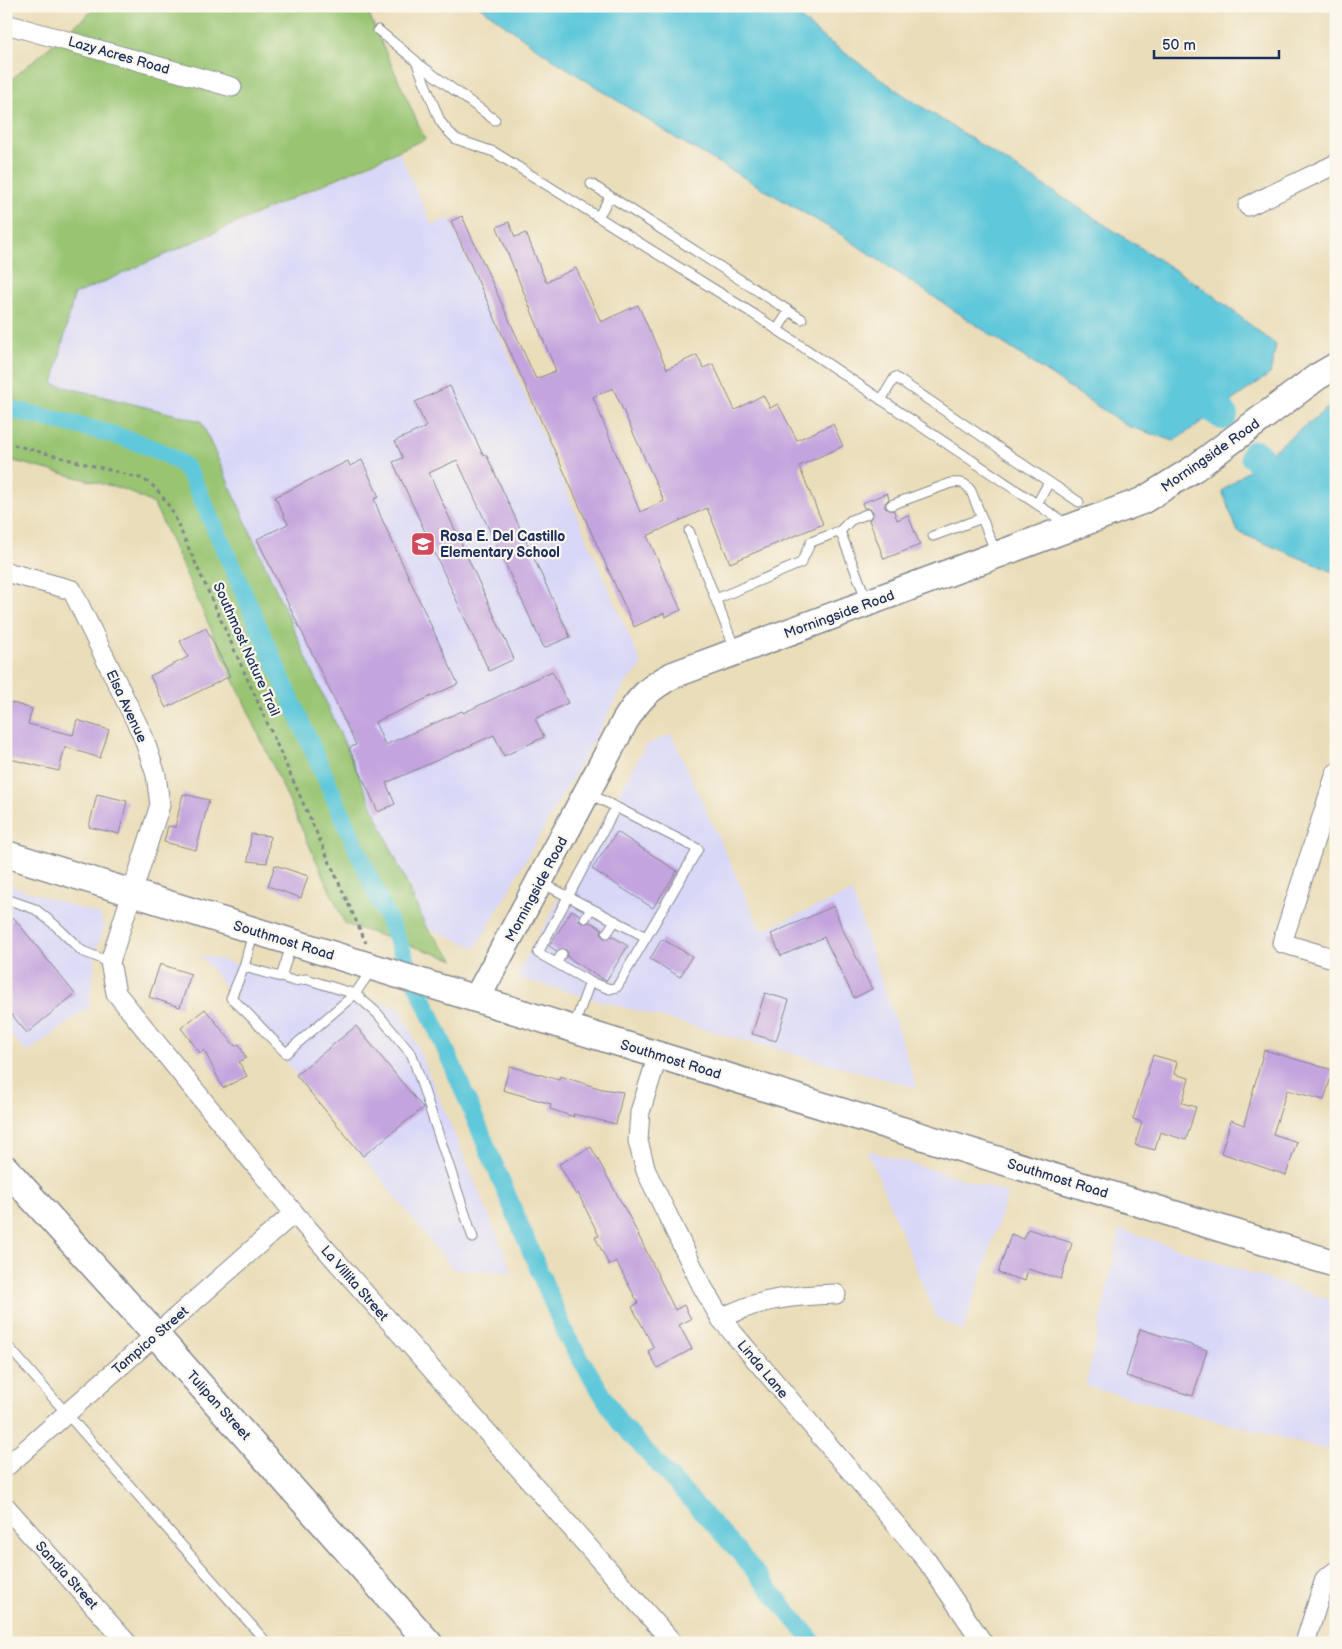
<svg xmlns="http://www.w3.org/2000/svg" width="1342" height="1649" viewBox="0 0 1342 1649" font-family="'Balsamiq Sans',sans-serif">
  <rect width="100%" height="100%" fill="#fbf7ec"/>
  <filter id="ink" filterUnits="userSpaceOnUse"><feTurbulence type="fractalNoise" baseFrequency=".02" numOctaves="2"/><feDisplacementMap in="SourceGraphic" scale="10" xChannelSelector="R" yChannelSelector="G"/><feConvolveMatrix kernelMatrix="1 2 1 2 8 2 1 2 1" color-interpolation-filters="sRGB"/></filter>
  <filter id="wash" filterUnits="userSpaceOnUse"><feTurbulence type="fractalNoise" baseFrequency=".0096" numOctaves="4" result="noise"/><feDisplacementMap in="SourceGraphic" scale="20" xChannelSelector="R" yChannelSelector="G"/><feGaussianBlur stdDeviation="1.12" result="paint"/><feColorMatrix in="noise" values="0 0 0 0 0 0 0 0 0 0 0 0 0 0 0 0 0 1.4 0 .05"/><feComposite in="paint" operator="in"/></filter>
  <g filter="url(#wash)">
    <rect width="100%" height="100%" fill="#eaddb9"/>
    <!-- built -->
    <g fill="#d8d7f8">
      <path d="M399,152L432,225L449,218L642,666L626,682L476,948L426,927L201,422L53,384L74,295Z"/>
      <path d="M671,734L761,930L852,892L917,1088L518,978L520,969L646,745Z"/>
      <path d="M6,884L100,915L104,927L96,952L89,1007L27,1053L6,1029Z"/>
      <path d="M199,954L401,1008L513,1273L453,1269Z"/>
      <path d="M867,1150L1008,1193L963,1331L936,1317Z"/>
      <path d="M1120,1229L1336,1302L1335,1452L1086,1386Z"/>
    </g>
    <!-- green -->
    <path fill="#99c572" stroke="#5a7a68" d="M98,6H365L425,139L74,295L53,384L201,421L426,927L455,960L345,924L154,504L126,490L6,459V84Z"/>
    <!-- water -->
    <g fill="#5fc8da" stroke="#3d7c9c">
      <path d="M479,6H787L820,35L902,94L1206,290L1276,345L1270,374L1174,441L1127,426L837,232L674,137L545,54Z"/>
      <path d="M1334,403L1336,404V573L1238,532L1222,491Z"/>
    </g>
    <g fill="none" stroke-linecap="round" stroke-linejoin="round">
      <!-- canal -->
      <path stroke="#5fc8da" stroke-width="18" d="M6,408C49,419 154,439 184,466C192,473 206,510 212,521L452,1064L567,1337L620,1423L737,1550L814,1643"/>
      <!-- river -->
      <g stroke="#5fc8da" stroke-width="30">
        <path d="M1184,387L1223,415"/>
        <path d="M1255,455C1274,477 1310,488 1336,500"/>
      </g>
    </g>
    <g id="blocks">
      <!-- building -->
      <g fill="#c4a4de" fill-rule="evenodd">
        <path d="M462,216L536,379L556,371L497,227L509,222L515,237L526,233L546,282L576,268L601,322L638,305L667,369L697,355L703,368L713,364L735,410L763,395L770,408L778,404L797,440L833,424L843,446L799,466L823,524L730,563L707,508L647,536L681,610L665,617L664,613L634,627L451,221ZM613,388L664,501L640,512L593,397Z"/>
        <path d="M450,386L483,455L486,454L570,637L544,648L457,460L429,473L514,659L489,671L393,462L403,458L395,441L426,427L415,402Z"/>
        <path d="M362,460L379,497L374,499L381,517L458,684L375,722L385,745L462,711L463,713L552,671L568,703L535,719L544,737L504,756L494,735L386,783L395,804L378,812L349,748L356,745L257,539L288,524L275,497L348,461L350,466Z"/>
        <path d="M887,493L889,499L885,503V508L894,511L897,520L908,515L920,545L884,559L869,520L873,515V511L868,508H864L862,503Z"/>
        <path d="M206,628L230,676L166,708L150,676L188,657L180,641Z"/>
        <path d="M6,701L32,709L28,724L73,735L77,720L109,730L100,758L65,747L59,771L6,758Z"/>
        <path d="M97,794L127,801L119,834L89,827Z"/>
        <path d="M183,794L209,800L196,850L164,842L168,826L175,827Z"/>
        <path d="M617,832L677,871L653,908L592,869Z"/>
        <path d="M251,834L270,836L267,863L248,861Z"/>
        <path d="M275,865L308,876L301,898L268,886Z"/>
        <path d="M834,906L842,928L872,989L854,998L824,937L781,956L771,934Z"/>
        <path d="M572,910L580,915L579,920L582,923L590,922L602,929L601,935L604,938L612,936L628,946L606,981L567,957L568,952L565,949L557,951L549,946Z"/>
        <path d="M14,918L75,994L27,1033L6,1008V924Z"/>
        <path d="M662,939L692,956L680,977L650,959Z"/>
        <path d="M160,964L191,974L180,1007L149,997Z"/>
        <path d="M765,993L789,1000L776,1041L752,1034Z"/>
        <path d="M205,1009L235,1046L239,1044L246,1058L239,1062L247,1076L223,1088L204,1050L200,1053L181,1028Z"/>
        <path d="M356,1026L423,1108L363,1156L296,1075Z"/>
        <path d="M1264,1050L1333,1070L1324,1100L1287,1090L1273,1134L1297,1142L1286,1175L1221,1153L1231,1120L1244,1125Z"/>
        <path d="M1153,1055L1177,1062L1174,1074L1189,1078L1182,1103L1196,1107L1186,1140L1160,1132L1155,1150L1135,1145L1142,1122L1133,1119Z"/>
        <path d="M510,1066L559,1080L560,1076L602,1089L623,1092L616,1124L573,1114L574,1117L550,1109L551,1104L503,1090Z"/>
        <path d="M591,1147L631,1220L675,1310L684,1305L691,1319L679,1325L692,1349L657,1368L648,1351L654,1348L632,1307L638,1303L616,1261L609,1265L595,1237L599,1236L578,1193L576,1195L559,1164Z"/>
        <path d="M1028,1229L1072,1243L1061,1279L1028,1269L1025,1281L998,1273L1011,1234L1024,1239Z"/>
        <path d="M1140,1329L1207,1350L1193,1396L1126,1376Z"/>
      </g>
    </g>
  </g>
  <g filter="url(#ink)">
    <use href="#blocks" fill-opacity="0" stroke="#82868c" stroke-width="1"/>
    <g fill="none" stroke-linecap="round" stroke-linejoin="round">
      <defs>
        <g id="lane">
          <path d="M378,30L416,61L440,121L447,130L456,139L494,152L752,313L1068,525"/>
          <path d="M416,62L495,120"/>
          <path d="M591,184L789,311L777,330"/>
          <path d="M598,217L610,197"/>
          <path d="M789,311L802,319"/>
          <path d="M881,400L895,377L1049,482L1037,504"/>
          <path d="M1049,482L1079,502"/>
          <path d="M891,505L951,483C961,482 965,482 971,491L996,553"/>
          <path d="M689,531L735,649"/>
          <path d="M840,531L851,520L867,514"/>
          <path d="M933,536L982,518"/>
          <path d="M716,599L801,563L811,542L840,531L867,601"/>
          <path d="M542,883L646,937"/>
          <path d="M6,899L35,909L55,925L82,951L110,962"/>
          <path d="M585,918L591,909"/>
          <path d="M253,933L244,967L231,998C251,1015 267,1035 286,1053L355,994L372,969"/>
          <path d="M607,933L615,921"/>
          <path d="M556,963L562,954"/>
          <path d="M244,967L281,977L292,943"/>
          <path d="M281,977L294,981L306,979L355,994L377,1013L412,1055L473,1238"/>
          <path d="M590,982L538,953L616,807"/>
          <path d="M574,1026L590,982L610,989L617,987L698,849L590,794"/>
          <path d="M6,1344L267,1643"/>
        </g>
        <g id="street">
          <path d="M6,24L232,87"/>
          <path d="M1248,206L1336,164"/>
          <path d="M6,572L72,590L143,736L156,775L160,805L110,962L116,993L294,1213L673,1643"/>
          <path d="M1336,773L1282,943L1336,959"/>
          <path d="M658,1055L640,1112L638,1141L646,1171L702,1286L721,1319L927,1561L983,1643"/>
          <path d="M721,1319C755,1299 797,1295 836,1294"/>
          <path d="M6,1467L294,1213"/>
          <path d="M6,1507L127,1643"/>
          <path d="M1305,1643L1325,1579L1336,1571"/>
        </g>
        <g id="secondary">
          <path d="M6,854L1336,1264"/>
          <path d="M477,998L625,721C639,698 649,688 673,675L1142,501L1195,468L1317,377L1336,366"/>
          <path d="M6,1169L156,1335L429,1643"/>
        </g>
      </defs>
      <!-- lane casing -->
      <use href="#lane" stroke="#82868c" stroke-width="11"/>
      <!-- street casing -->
      <use href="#street" stroke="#82868c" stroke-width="21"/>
      <!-- secondary casing -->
      <use href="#secondary" stroke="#82868c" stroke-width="29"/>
      <!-- path -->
      <path stroke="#82868c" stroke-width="3" stroke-dasharray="4 4" stroke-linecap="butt" d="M6,443L140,478C156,485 163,497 172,511L366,943"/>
      <!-- lane -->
      <use href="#lane" stroke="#fff" stroke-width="9"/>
      <!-- street -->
      <use href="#street" stroke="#fff" stroke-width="19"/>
      <!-- secondary -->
      <use href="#secondary" stroke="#fff" stroke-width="26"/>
    </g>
  </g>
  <!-- icons -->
  <defs>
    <symbol id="school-square" viewBox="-11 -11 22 22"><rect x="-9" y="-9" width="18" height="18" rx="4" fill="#d1495b" stroke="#fbf7ec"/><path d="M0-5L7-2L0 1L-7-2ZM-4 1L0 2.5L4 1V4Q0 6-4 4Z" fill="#fff"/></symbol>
  </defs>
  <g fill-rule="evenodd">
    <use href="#school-square" x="409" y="530" width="28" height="28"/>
  </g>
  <g text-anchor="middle" stroke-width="4.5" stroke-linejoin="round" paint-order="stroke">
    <!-- street labels -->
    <g font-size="14" fill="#1b2f5e" stroke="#fbf7ec">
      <text transform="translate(119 55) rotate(16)" y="5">Lazy Acres Road</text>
      <text transform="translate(1210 455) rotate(-35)" y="5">Morningside Road</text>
      <text transform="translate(839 614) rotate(-20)" y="5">Morningside Road</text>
      <text transform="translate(247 649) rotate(66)" y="5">Southmost Nature Trail</text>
      <text transform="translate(127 706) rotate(65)" y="5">Elsa Avenue</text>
      <text transform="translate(536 889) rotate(-62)" y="5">Morningside Road</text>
      <text transform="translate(284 940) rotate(17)" y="5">Southmost Road</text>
      <text transform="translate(671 1059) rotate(17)" y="5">Southmost Road</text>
      <text transform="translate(1058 1178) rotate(17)" y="5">Southmost Road</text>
      <text transform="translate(355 1283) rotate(49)" y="5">La Villita Street</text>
      <text transform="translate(150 1340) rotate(-41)" y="5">Tampico Street</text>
      <text transform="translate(763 1369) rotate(50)" y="5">Linda Lane</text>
      <text transform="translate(219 1405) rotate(48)" y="5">Tulipan Street</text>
      <text transform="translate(67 1575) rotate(48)" y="5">Sandia Street</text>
    </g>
    <!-- poi labels -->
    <g font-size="14" font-weight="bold" fill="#1b2f5e" stroke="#fbf7ec" text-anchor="start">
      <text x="440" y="541">Rosa E. Del Castillo<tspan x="440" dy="16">Elementary School</tspan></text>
    </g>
  </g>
  <!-- margin -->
  <rect width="1342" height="1649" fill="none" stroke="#fbf7ec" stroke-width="25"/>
  <!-- scale -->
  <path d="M1154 50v8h125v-8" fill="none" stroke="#1b2f5e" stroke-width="2.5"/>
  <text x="1162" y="50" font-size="15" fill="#1b2f5e" stroke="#fbf7ec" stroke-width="4" paint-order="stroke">50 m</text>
</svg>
